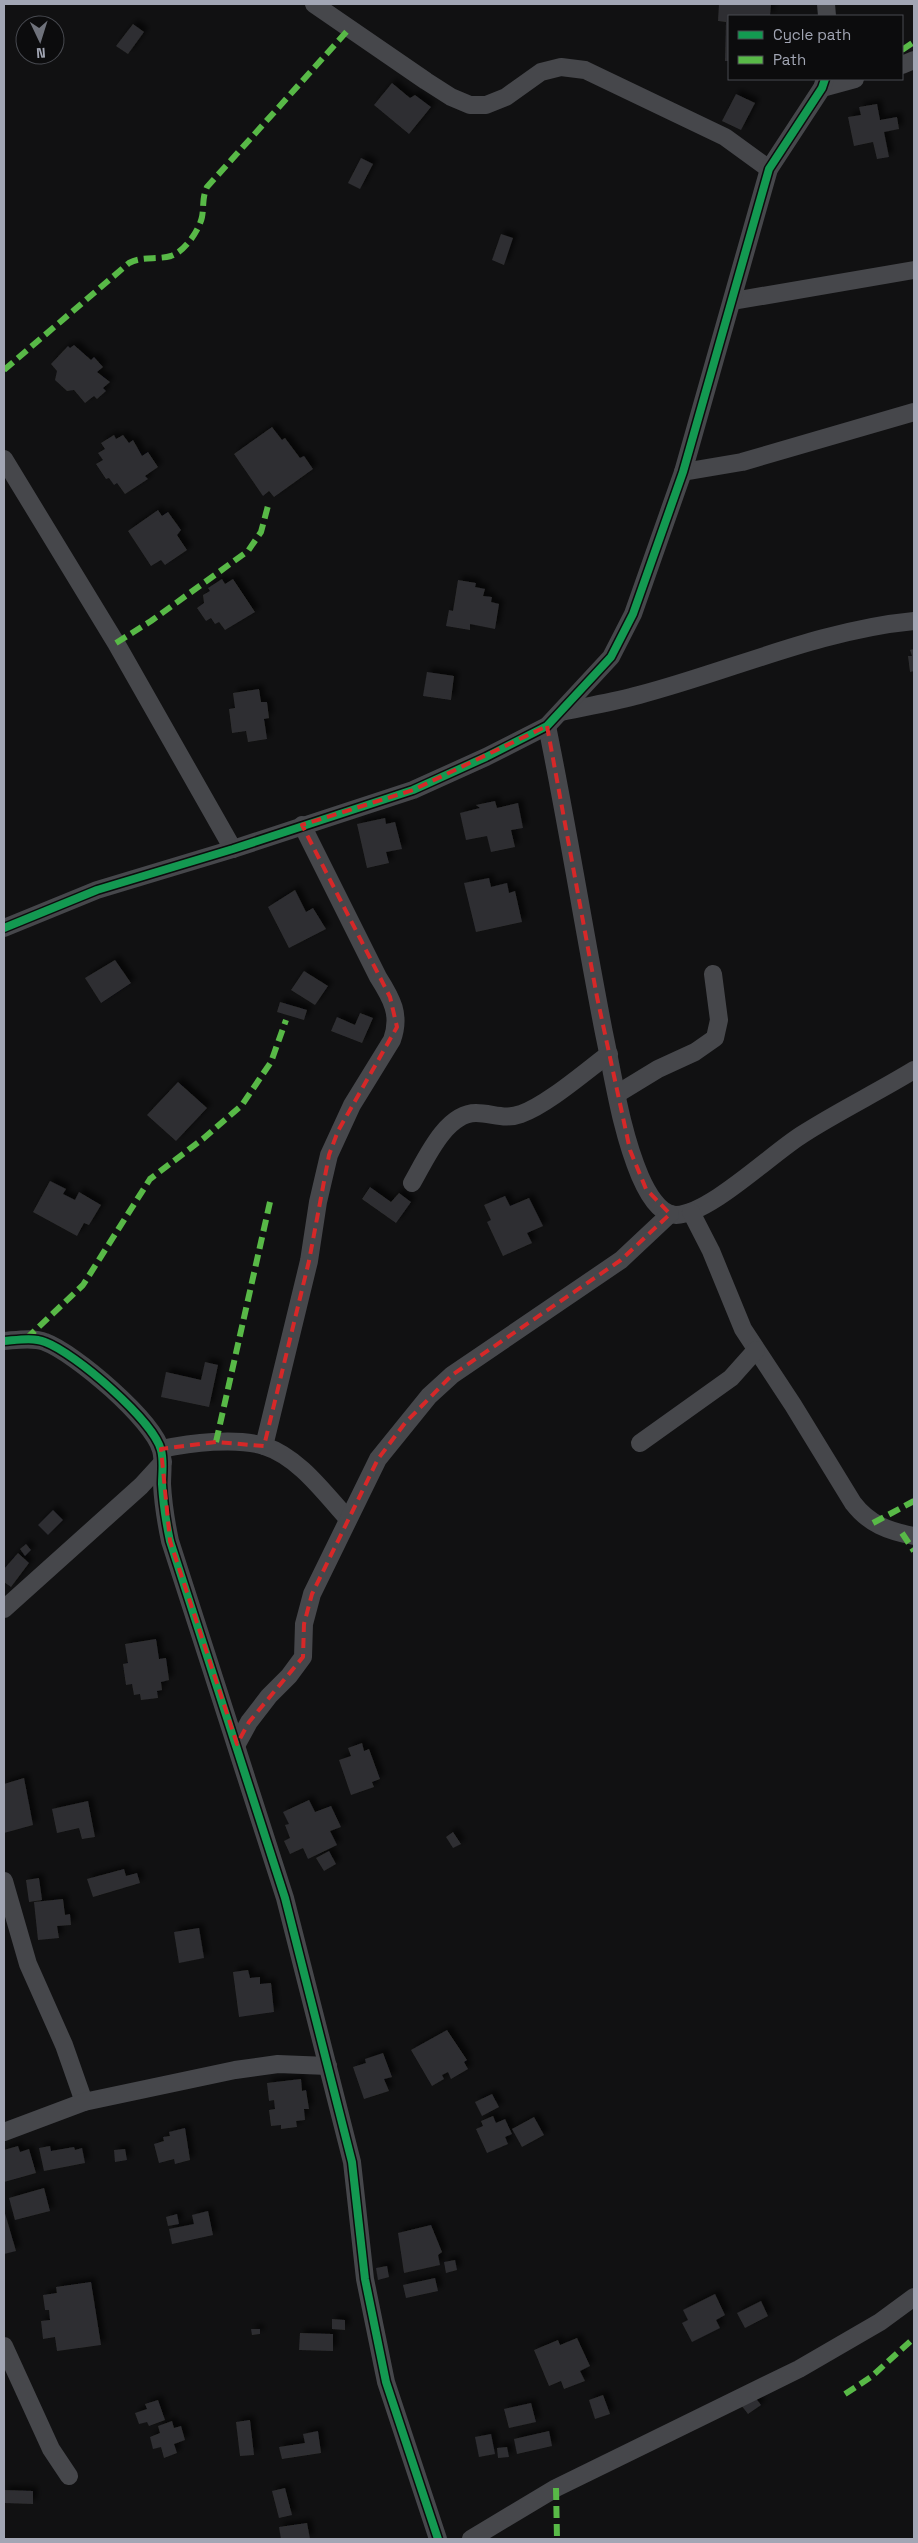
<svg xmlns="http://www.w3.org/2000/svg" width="918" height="2543" viewBox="0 0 918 2543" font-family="'Space Grotesk',sans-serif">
  <defs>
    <filter id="shadow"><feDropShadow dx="4.5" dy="-4.5" stdDeviation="2.5" flood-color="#0009"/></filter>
  </defs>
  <rect width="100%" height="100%" fill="#111112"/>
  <!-- building -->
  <g fill="#2f2f31" filter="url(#shadow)">
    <path d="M719,4H771L770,16H729V61H725L726,22L718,21Z"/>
    <path d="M133,24L144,32L128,54L116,46Z"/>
    <path d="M392,83L410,98L415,95L431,107L409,134L374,105Z"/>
    <path d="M736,94L755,103L741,130L722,121Z"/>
    <path d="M877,104L880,120L897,117L899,129L884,132L889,157L877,159L873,142L854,146L848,117L861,115L859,107Z"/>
    <path d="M361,158L373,164L360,189L348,183Z"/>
    <path d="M501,234L513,238L504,265L492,260Z"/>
    <path d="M74,345L91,360L94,357L103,367L97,372L110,382L103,388L106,391L97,399L94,396L85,403L74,390L67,391L55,380L57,371L51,364L68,346L70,348Z"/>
    <path d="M272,427L282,440L285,438L300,458L304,456L313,469L274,497L269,491L263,496L234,454Z"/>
    <path d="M114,435L116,439L123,435L129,443L133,440L142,456L148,452L158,467L145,476L148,479L125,494L117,483L114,485L109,478L106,479L96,464L103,460L98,453L105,449L101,443Z"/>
    <path d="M158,510L162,516L168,512L181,530L177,535L187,550L165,565L161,560L151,566L128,531Z"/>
    <path d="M222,579L225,584L233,579L255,612L225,630L219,622L215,624L211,618L206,621L197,608L204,603L203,595L210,591L208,588Z"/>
    <path d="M458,580L476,583L475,587L485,589L483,596L492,597L491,602L499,604L495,629L470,624V630L446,626L449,610L453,611Z"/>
    <path d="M914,649V671L910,672L908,656H912L910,650Z"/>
    <path d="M427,672L454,676L451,700L423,696Z"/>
    <path d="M259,689L261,702H267L269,718L264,719L267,739L248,742L246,731L232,733L229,709L235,708L233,693Z"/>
    <path d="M495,801L497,808L518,803L523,828L511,830L515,847L491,852L487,836L466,840L460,813L480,808L476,805Z"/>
    <path d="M385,818L386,824L395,822L402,849L386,852L389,863L367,868L357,824Z"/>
    <path d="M489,878L491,887L507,883L509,893L515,891L522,922L476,932L464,883Z"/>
    <path d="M295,890L306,912L313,908L326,929L289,948L268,907Z"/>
    <path d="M115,960L131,983L101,1003L85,978Z"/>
    <path d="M304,971L328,986L315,1005L291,990Z"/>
    <path d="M280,1002L307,1010L304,1020L277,1012Z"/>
    <path d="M360,1013L373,1018L362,1043L331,1031L337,1017L355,1025Z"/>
    <path d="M178,1082L207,1108L176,1141L147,1115Z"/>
    <path d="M50,1181L66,1189L63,1194L75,1200L79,1192L101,1205L89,1225L84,1223L77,1236L33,1212Z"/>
    <path d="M370,1187L391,1202L399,1193L411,1202L396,1223L362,1199Z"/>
    <path d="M505,1196L510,1206L529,1198L543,1226L527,1233L532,1243L503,1256L487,1222L491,1220L484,1205Z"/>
    <path d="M205,1362L218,1365L209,1407L161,1397L166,1372L201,1380Z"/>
    <path d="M53,1510L63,1520L48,1535L38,1525Z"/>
    <path d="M26,1544L31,1550L25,1556L20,1549Z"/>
    <path d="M18,1553L29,1563L11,1587L4,1582V1569Z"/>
    <path d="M156,1639L159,1659L166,1658L169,1680L161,1682L162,1690L157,1691L158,1698L141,1700L140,1694L134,1695L132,1684L126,1685L123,1664L128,1663L125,1644Z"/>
    <path d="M362,1743L364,1751L369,1749L380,1779L372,1782L374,1787L351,1795L339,1760L351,1756L348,1748Z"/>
    <path d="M24,1778L33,1825L4,1833V1784Z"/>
    <path d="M309,1800L315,1812L331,1806L341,1827L330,1831L337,1845L308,1859L303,1848L290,1854L284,1841L290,1838L285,1825L289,1824L283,1812Z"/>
    <path d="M88,1801L95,1837L82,1839L79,1828L57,1833L52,1809Z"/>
    <path d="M453,1832L461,1844L453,1848L446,1837Z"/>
    <path d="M329,1851L336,1864L324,1871L316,1858Z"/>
    <path d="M124,1869L126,1876L137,1873L140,1883L93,1897L87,1879Z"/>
    <path d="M39,1878L42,1900L29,1902L26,1880Z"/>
    <path d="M63,1899L65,1915L70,1914L71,1925L57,1926L59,1938L38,1940L34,1902Z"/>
    <path d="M199,1928L204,1958L179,1963L174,1932Z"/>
    <path d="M248,1970L250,1978L260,1977V1984L271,1983L274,2012L239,2017L233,1972Z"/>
    <path d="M447,2030L467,2060L464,2062L468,2069L451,2079L448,2072L442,2075L444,2079L432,2086L411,2050Z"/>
    <path d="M383,2053L392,2077L384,2079L389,2091L364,2099L353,2067L366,2063L365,2059Z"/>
    <path d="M301,2079L302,2091L306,2090L309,2109H304L305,2120L296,2121L297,2127L281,2129V2125L271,2126L269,2110L275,2109L274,2100L269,2101L267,2083Z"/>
    <path d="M492,2094L499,2107L482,2116L475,2102Z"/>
    <path d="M493,2116L496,2123L505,2119L512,2134L505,2137L508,2144L487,2153L476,2129L483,2126L481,2121Z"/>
    <path d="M534,2117L544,2135L522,2147L512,2129Z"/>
    <path d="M185,2128L190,2160L175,2164L174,2159L159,2163L154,2144L164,2141L163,2137L170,2136L169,2132Z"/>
    <path d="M18,2146L20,2152L29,2149L36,2173L4,2182V2150Z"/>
    <path d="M50,2146L51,2151L74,2147L75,2150L82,2148L85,2163L44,2171L39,2148Z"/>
    <path d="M125,2149L127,2160L115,2162L114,2150Z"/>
    <path d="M44,2188L50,2211L15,2220L9,2198Z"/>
    <path d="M4,2210L16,2251L4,2254Z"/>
    <path d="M208,2211L213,2235L172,2244L169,2229L194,2224L192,2215Z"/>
    <path d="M177,2214L179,2224L168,2226L166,2217Z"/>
    <path d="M431,2225L442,2252L438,2255L440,2265L404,2273L398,2233Z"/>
    <path d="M455,2260L457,2270L446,2273L444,2262Z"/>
    <path d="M387,2266L389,2277L378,2280L376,2268Z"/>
    <path d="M435,2278L438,2291L406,2298L403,2285Z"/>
    <path d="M91,2282L101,2345L57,2351L55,2337L43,2339L41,2321L50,2320L49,2310H45L43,2295L57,2293L56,2287Z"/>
    <path d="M715,2294L725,2315L716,2320L720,2328L692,2342L682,2323L688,2320L683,2310Z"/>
    <path d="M761,2301L768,2316L745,2328L737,2313Z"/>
    <path d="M332,2319L345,2320V2330L332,2329Z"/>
    <path d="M251,2329H260V2334L252,2335Z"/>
    <path d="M300,2333L333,2334V2351L299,2350Z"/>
    <path d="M577,2338L590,2366L580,2371L585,2381L564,2389L561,2381L549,2386L534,2350L558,2340L560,2345Z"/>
    <path d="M603,2395L610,2414L595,2419L589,2400Z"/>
    <path d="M754,2396L761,2405L748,2414L741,2405Z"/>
    <path d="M158,2400L165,2420L149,2426L147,2422L139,2424L135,2413L147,2409L145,2404Z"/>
    <path d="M531,2403L536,2422L509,2428L504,2409Z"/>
    <path d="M250,2420L254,2455L240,2456L236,2422Z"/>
    <path d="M172,2421L174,2428L181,2426L185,2440L174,2444L177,2453L164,2458L161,2447L153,2449L150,2437L160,2433L158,2426Z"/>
    <path d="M318,2431L321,2453L282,2459L279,2447L305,2443L303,2434Z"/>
    <path d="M549,2431L552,2446L517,2454L514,2439Z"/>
    <path d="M491,2434L495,2454L479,2457L475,2437Z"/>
    <path d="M507,2447L509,2457L498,2458L497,2448Z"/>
    <path d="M285,2488L292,2515L279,2518L272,2491Z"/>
    <path d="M4,2490L33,2491V2504L4,2503Z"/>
    <path d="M307,2523L310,2539H281L279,2527Z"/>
  </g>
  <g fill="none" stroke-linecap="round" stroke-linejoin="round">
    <!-- minor -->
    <g stroke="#46474b" stroke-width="18">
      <path d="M314,4L426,81L451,97L470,105H486L506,97L541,72L561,67L585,70L725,137L769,169"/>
      <path d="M826,4L827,16"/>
      <path d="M902,65L914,60"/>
      <path d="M822,88L855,79"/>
      <path d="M733,301L914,270"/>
      <path d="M4,459L116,643L233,849"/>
      <path d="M683,472L742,462L914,412"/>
      <path d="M561,712C587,706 614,702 639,695C731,671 819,630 914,621"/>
      <path d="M547,726C568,828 584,931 604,1033C614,1080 621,1131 640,1176C646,1190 659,1215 676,1215C710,1214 772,1153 803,1134C839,1111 878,1092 914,1070"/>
      <path d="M4,928L97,890L233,849L413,790L486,757L547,726L611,657L633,614L683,472L769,169L822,88L825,79"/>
      <path d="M617,1094L658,1069L695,1052L715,1038L719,1020L713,974"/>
      <path d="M412,1183C425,1161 445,1113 476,1113C492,1113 505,1120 521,1114C547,1105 586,1071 609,1054"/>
      <path d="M691,1212L711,1251L743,1329L793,1405L853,1503C869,1524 888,1531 914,1536"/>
      <path d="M4,1341C17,1340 33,1337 45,1342C75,1353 153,1420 161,1450C164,1461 162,1473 162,1484C163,1503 166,1522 170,1541L285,1898L352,2162L365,2279L386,2382L438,2539"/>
      <path d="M640,1443L731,1378L756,1350"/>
      <path d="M264,1446L309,1261L318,1202L329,1155L352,1105L392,1040C401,1015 392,999 378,977L302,825"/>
      <path d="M161,1449C190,1443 236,1437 264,1446C299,1457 325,1494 348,1519"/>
      <path d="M4,1609L141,1486L163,1462"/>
      <path d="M237,1744L249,1722L269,1696L289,1676L303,1657L304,1624L312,1594L378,1459L429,1396L452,1375L621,1260L670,1214"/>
      <path d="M4,1881L28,1964L64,2045L84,2102"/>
      <path d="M4,2132L84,2102L235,2070L278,2064L328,2066"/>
      <path d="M4,2346L51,2449L69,2476"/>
      <path d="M471,2539L556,2488L799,2369L880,2322L914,2297"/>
    </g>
    <!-- quiet -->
    <g stroke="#58b947" stroke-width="6" stroke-dasharray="12 6" stroke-linecap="butt">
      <path d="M902,50L914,42"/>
      <path d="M4,370L129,263C142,256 156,260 171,256C184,252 199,231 202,217C204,206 202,198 207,187L349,29"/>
      <path d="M116,643L151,621L248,551L261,532L269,502"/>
      <path d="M26,1339L83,1285L150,1179L204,1138L242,1105L271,1062L286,1020"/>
      <path d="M216,1442L270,1202"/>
      <path d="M873,1523L914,1501"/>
      <path d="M902,1533L914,1551"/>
      <path d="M845,2394L871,2377L914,2338"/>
      <path d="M556,2488L557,2539"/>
    </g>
    <defs>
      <g id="cycleway">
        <path d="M4,928L97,890L233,849L413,790L486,757L547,726L611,657L633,614L683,472L769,169L822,88L825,79"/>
        <path d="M4,1341C17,1340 33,1337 45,1342C75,1353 153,1420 161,1450C164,1461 162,1473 162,1484C163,1503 166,1522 170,1541L285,1898L352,2162L365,2279L386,2382L438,2539"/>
      </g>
    </defs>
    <!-- cycleway casing -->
    <use href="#cycleway" stroke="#0c0c0d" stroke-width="11"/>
    <!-- cycleway -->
    <use href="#cycleway" stroke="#139951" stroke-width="8"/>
  </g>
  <!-- marked area -->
  <path fill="none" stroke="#d62828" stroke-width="4" stroke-dasharray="10 6" stroke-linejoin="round" d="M547,726L597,997L630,1150L646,1189L670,1214L621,1260L452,1375L405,1423L378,1459L312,1594L304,1624L303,1657L249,1722L237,1744L170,1541L161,1449L216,1442L264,1446L309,1261L329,1155L338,1131L397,1027L390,997L302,825L413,790Z"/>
  <!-- border -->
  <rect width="918" height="2543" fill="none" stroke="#a2a6b4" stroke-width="10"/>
  <!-- legend -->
  <rect x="728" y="15" width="175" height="65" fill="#0c0c0d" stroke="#484a50"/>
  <rect x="738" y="31" width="25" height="8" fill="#139951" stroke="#484a50"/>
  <text x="773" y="40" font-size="15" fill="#a2a6b4">Cycle path</text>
  <rect x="738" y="56" width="25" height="8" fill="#58b947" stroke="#484a50"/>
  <text x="773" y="65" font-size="15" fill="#a2a6b4">Path</text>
  <!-- north arrow -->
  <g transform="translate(40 40) rotate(176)"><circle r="24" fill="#0c0c0d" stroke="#484a50"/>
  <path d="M0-4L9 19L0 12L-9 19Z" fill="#6f727b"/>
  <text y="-8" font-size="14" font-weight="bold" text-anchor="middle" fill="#a2a6b4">N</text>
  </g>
</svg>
